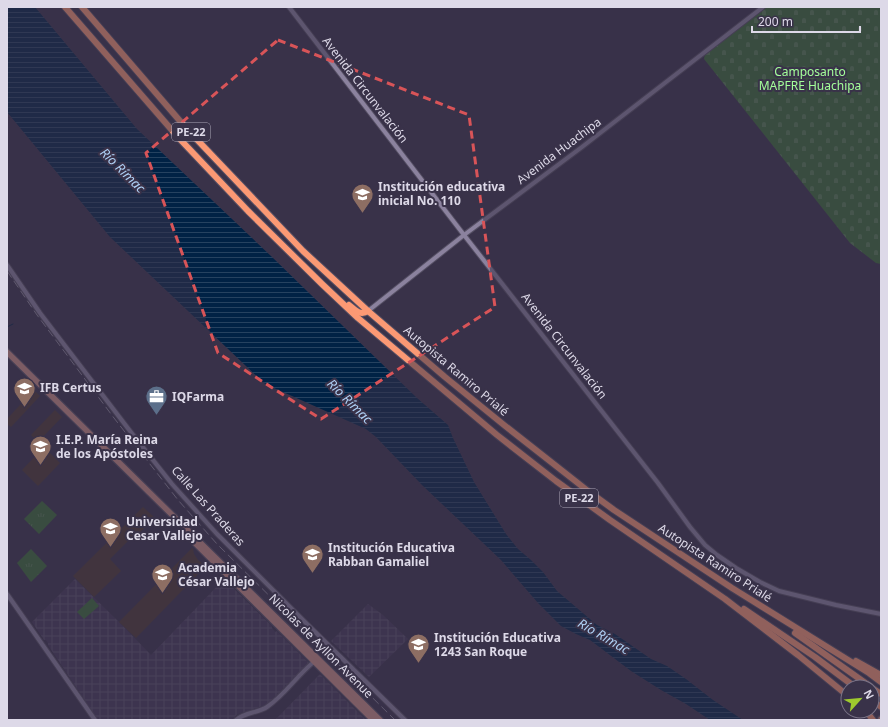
<svg xmlns="http://www.w3.org/2000/svg" width="888" height="727" viewBox="0 0 888 727" font-family="'Noto Sans',sans-serif">
  <defs>
    <pattern id="industrial-grid" width="8" height="8" patternUnits="userSpaceOnUse"><rect width="8" height="8" fill="#433957"/><path d="M0 4h8M4 0v8" fill="none" stroke="#5e556f"/></pattern>
    <pattern id="cemetery-stones" width="16" height="16" patternUnits="userSpaceOnUse"><rect width="16" height="16" fill="#3b6d36"/><path d="M2 7V4a2 2 0 0 1 4 0v3zM10 15v-3a2 2 0 0 1 4 0v3z" fill="#578153"/></pattern>
    <pattern id="park-tufts" width="24" height="20" patternUnits="userSpaceOnUse"><rect width="24" height="20" fill="#3b6d36"/><path d="M3 7l-1-3M5 7V3M7 7l1-3M15 17l-1-3M17 17v-4M19 17l1-3" fill="none" stroke="#578153"/></pattern>
    <pattern id="water-rules" width="6" height="5" patternUnits="userSpaceOnUse"><rect width="6" height="5" fill="#002245"/><path d="M0 2.5h6" fill="none" stroke="#254260"/></pattern>
  </defs>
  <rect width="100%" height="100%" fill="#393249"/>
  <!-- industrial -->
  <g fill="url(#industrial-grid)">
    <path d="M75,579L119,622L151,655L224,579L272,626V628L275,632L277,631L309,663L268,704L260,707L238,714L231,720H98L48,645V643L46,640H44L32,622Z"/>
    <path d="M368,604L383,615L408,639L369,677L331,641Z"/>
    <path d="M320,674L366,720H275Z"/>
  </g>
  <!-- education -->
  <g fill="#4c3931">
    <path d="M34,390L40,396L11,427L7,424V419Z"/>
    <path d="M55,410L62,417L38,442L31,435Z"/>
    <path d="M44,447L60,463L38,486L22,470Z"/>
    <path d="M143,507L155,518L133,539L131,538L110,559L121,571L94,597L73,576Z"/>
    <path d="M192,548L193,549L194,554L198,560L202,563L207,565L136,638L119,622Z"/>
  </g>
  <!-- cemetery -->
  <path fill="url(#cemetery-stones)" d="M766,7H881V264L876,263L850,243L704,59L705,54Z"/>
  <!-- park -->
  <g fill="url(#park-tufts)">
    <path d="M42,501L57,515L39,534L24,519Z"/>
    <path d="M31,549L47,566L31,582L17,563Z"/>
  </g>
  <!-- garden -->
  <path fill="#3b6d36" d="M92,598L99,606L84,619L77,612Z"/>
  <!-- water -->
  <path fill="url(#water-rules)" d="M7,7H35L137,129L272,257L417,398L448,425L453,438L474,482L506,534L518,549L531,560L543,572L557,591L597,625L615,634L651,659L667,666L686,679L713,700L743,720H710L686,704L661,690L631,671L590,640L576,634L561,626L538,603L501,560L422,485L376,437L366,429L265,384L110,237L7,112Z"/>
  <g fill="none" stroke-linecap="round" stroke-linejoin="round">
    <!-- stream -->
    <path stroke="#002245" stroke-width="1" d="M7,327L13,324"/>
    <defs>
      <g id="minor">
        <path d="M289,7L464,235L658,483L690,527L705,545L717,555L736,568L760,582L779,591L836,605L881,614"/>
        <path d="M7,265L40,313L130,431L172,484L217,534L305,622L405,720"/>
        <path d="M368,311L464,235L582,147L763,7"/>
        <path d="M7,594L95,720"/>
        <path d="M236,720C245,712 258,713 267,707C286,694 298,674 315,661"/>
      </g>
      <g id="major">
        <path d="M7,352L380,720"/>
        <path d="M193,541L373,720"/>
        <path d="M881,720V719"/>
      </g>
      <g id="highway">
        <path d="M65,7L177,136L248,211L322,284L358,318L497,435L556,481L610,520L725,599L798,655L848,696"/>
        <path d="M82,7L186,128L303,251L368,311L445,377L504,425L588,491L614,510L732,588L869,673L881,682"/>
        <path d="M349,305C355,310 360,316 368,311"/>
        <path d="M744,609L815,657L855,687"/>
        <path d="M795,633L871,687"/>
        <path d="M856,661L881,675"/>
        <path d="M872,700L881,707"/>
        <path d="M866,711L873,720"/>
      </g>
    </defs>
    <!-- minor casing -->
    <use href="#minor" stroke="#554f63" stroke-width="6"/>
    <!-- major casing -->
    <use href="#major" stroke="#554f63" stroke-width="8"/>
    <!-- highway casing -->
    <use href="#highway" stroke="#554f63" stroke-width="8"/>
    <!-- minor -->
    <use href="#minor" stroke="#8b829e" stroke-width="4"/>
    <!-- major -->
    <use href="#major" stroke="#ce9085" stroke-width="5.5"/>
    <!-- highway -->
    <use href="#highway" stroke="#fb9974" stroke-width="6"/>
    <!-- rail -->
    <path stroke="#8f899c" stroke-width="1" stroke-dasharray="8 4" stroke-linecap="butt" d="M7,271L37,315L114,418L178,500L217,544L395,720"/>
    <defs>
      <path id="highway-bridge" d="M872,688L881,694"/>
    </defs>
    <!-- highway-bridge casing -->
    <use href="#highway-bridge" stroke="#554f63" stroke-width="8" stroke-linecap="butt"/>
    <!-- highway-bridge -->
    <use href="#highway-bridge" stroke="#fb9974" stroke-width="6"/>
  </g>
  <!-- marked area -->
  <path d="M0 0H888V727H0ZM278,40L469,115L495,307L321,419L218,353L146,153Z" fill="#393249" fill-opacity=".55" fill-rule="evenodd"/>
  <path fill="none" stroke="#d85458" stroke-width="3" stroke-dasharray="8 5" stroke-linejoin="round" d="M278,40L469,115L495,307L321,419L218,353L146,153Z"/>
  <!-- icons -->
  <defs>
    <symbol id="school-pin" viewBox="-11 -11 22 30"><path d="M0 17L-7.5 6A9.5 9.5 0 1 1 7.5 6Z" fill="#8d6e63" stroke="#393249"/><path d="M0-5L7-2L0 1L-7-2ZM-4 1L0 2.5L4 1V4Q0 6-4 4Z" fill="#fff"/></symbol>
    <symbol id="university-pin" viewBox="-11 -11 22 30"><path d="M0 17L-7.5 6A9.5 9.5 0 1 1 7.5 6Z" fill="#8d6e63" stroke="#393249"/><path d="M0-5L7-2L0 1L-7-2ZM-4 1L0 2.5L4 1V4Q0 6-4 4Z" fill="#fff"/></symbol>
    <symbol id="office-pin" viewBox="-11 -11 22 30"><path d="M0 17L-7.5 6A9.5 9.5 0 1 1 7.5 6Z" fill="#5c6f8a" stroke="#393249"/><path d="M-6-3h4V-5.5h4V-3h4V5H-6ZM-1-4.5V-3h2v-1.5ZM-6 0V1H6V0Z" fill="#fff"/></symbol>
  </defs>
  <g fill-rule="evenodd">
    <use href="#school-pin" x="350" y="182" width="25" height="34"/>
    <use href="#university-pin" x="12" y="376" width="25" height="34"/>
    <use href="#office-pin" x="144" y="384" width="25" height="34"/>
    <use href="#school-pin" x="28" y="434" width="25" height="34"/>
    <use href="#university-pin" x="98" y="516" width="25" height="34"/>
    <use href="#school-pin" x="300" y="542" width="25" height="34"/>
    <use href="#school-pin" x="150" y="562" width="25" height="34"/>
    <use href="#school-pin" x="406" y="632" width="25" height="34"/>
  </g>
  <g text-anchor="middle" stroke-width="4" stroke-linejoin="round" paint-order="stroke">
    <!-- shield labels -->
    <g fill="#393249" stroke="#aca7b8" stroke-width="1">
      <rect x="172" y="123" width="38" height="18" rx="3"/>
      <rect x="560" y="489" width="38" height="18" rx="3"/>
    </g>
    <g font-size="11" font-weight="bold" fill="#ddd9e8">
      <text x="191" y="136">PE-22</text>
      <text x="579" y="502">PE-22</text>
    </g>
    <!-- park labels -->
    <g font-size="12" fill="#a3fe99" stroke="#393249">
      <text x="810" y="76">Camposanto<tspan x="810" dy="14">MAPFRE Huachipa</tspan></text>
    </g>
    <!-- street labels -->
    <g font-size="12" fill="#ddd9e8" stroke="#393249">
      <text transform="translate(365 90) rotate(52)" y="4">Avenida Circunvalación</text>
      <text transform="translate(559 151) rotate(-37)" y="4">Avenida Huachipa</text>
      <text transform="translate(564 346) rotate(52)" y="4">Avenida Circunvalación</text>
      <text transform="translate(456 371) rotate(40)" y="4">Autopista Ramiro Prialé</text>
      <text transform="translate(208 506) rotate(48)" y="4">Calle Las Praderas</text>
      <text transform="translate(715 563) rotate(33)" y="4">Autopista Ramiro Prialé</text>
      <text transform="translate(321 646) rotate(45)" y="4">Nicolas de Ayllon Avenue</text>
    </g>
    <!-- poi labels -->
    <g font-size="12" font-weight="bold" fill="#ddd9e8" stroke="#393249" text-anchor="start">
      <text x="378" y="191">Institución educativa<tspan x="378" dy="14">inicial No. 110</tspan></text>
      <text x="40" y="392">IFB Certus</text>
      <text x="172" y="401">IQFarma</text>
      <text x="56" y="444">I.E.P. María Reina<tspan x="56" dy="14">de los Apóstoles</tspan></text>
      <text x="126" y="526">Universidad<tspan x="126" dy="14">Cesar Vallejo</tspan></text>
      <text x="328" y="552">Institución Educativa<tspan x="328" dy="14">Rabban Gamaliel</tspan></text>
      <text x="178" y="572">Academia<tspan x="178" dy="14">César Vallejo</tspan></text>
      <text x="434" y="642">Institución Educativa<tspan x="434" dy="14">1243 San Roque</tspan></text>
    </g>
    <!-- water labels -->
    <g font-size="13" font-style="italic" fill="#afd1f6" stroke="#393249">
      <text transform="translate(123 170) rotate(45)" y="5">Río Rímac</text>
      <text transform="translate(350 401) rotate(45)" y="5">Río Rímac</text>
      <text transform="translate(604 636) rotate(30)" y="5">Río Rímac</text>
    </g>
  </g>
  <!-- border -->
  <rect width="888" height="727" fill="none" stroke="#ddd9e8" stroke-width="16"/>
  <!-- north arrow -->
  <g transform="translate(860 699) rotate(63)"><circle r="19" fill="#393249" stroke="#7b7589"/>
  <path d="M0-3L7 15L0 10L-7 15Z" fill="#9eca2e"/>
  <text y="-6" font-size="11" font-weight="bold" text-anchor="middle" fill="#ddd9e8">N</text>
  </g>
  <!-- scale -->
  <path d="M752 26v6h108v-6" fill="none" stroke="#ddd9e8" stroke-width="2"/>
  <text x="758" y="26" font-size="12" fill="#ddd9e8" stroke="#393249" stroke-width="3" paint-order="stroke">200 m</text>
</svg>
